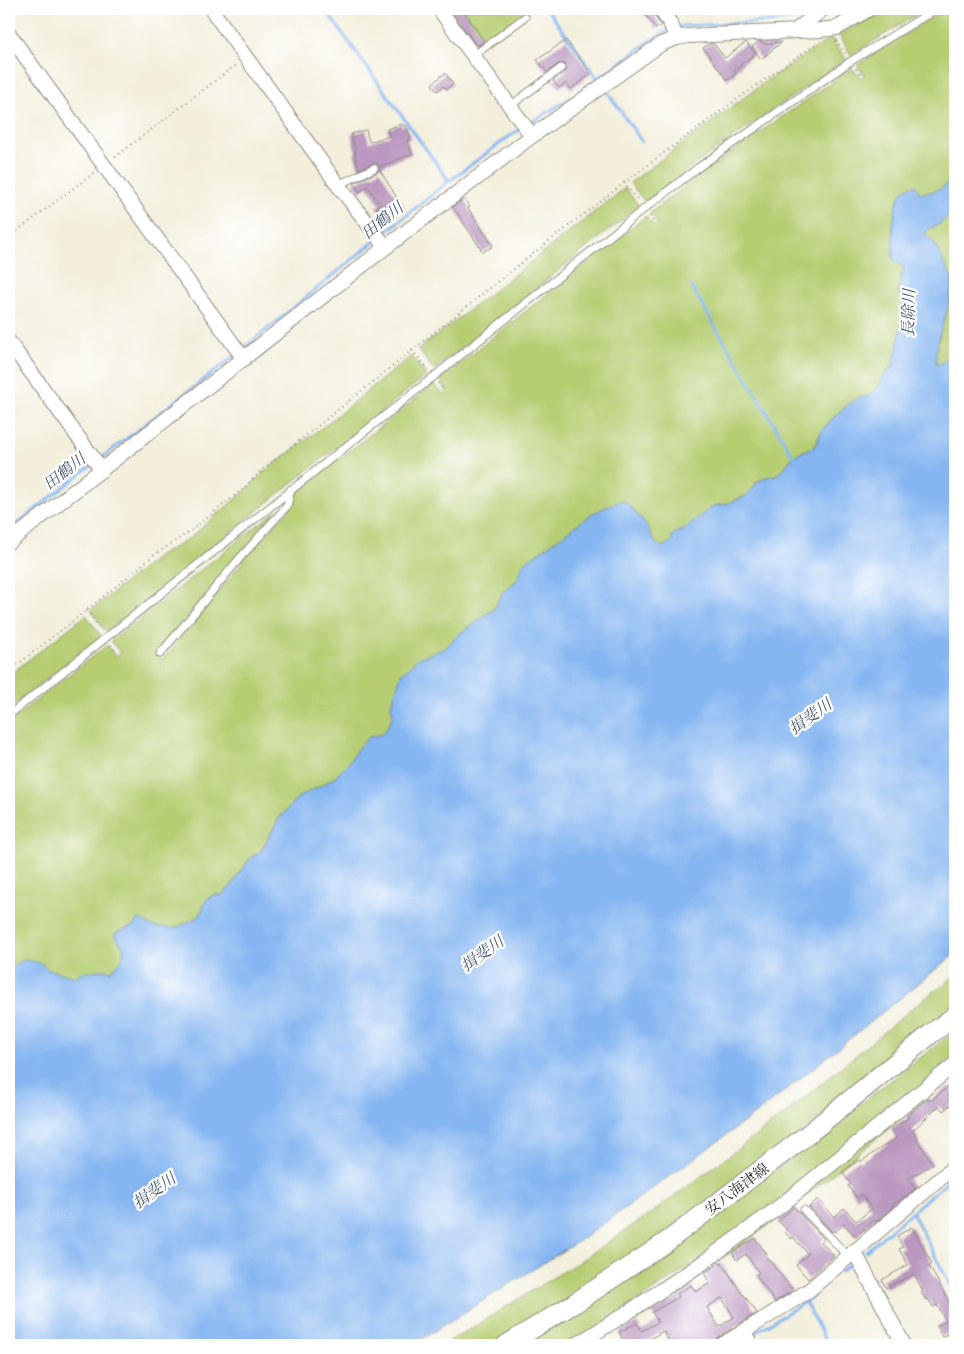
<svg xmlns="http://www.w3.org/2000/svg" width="964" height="1354" viewBox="0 0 964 1354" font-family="Cardo,'Noto Serif JP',serif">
  <rect width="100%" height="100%" fill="#fff"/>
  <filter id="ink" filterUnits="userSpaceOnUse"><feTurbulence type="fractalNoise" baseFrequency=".02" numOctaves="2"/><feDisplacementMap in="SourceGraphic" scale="10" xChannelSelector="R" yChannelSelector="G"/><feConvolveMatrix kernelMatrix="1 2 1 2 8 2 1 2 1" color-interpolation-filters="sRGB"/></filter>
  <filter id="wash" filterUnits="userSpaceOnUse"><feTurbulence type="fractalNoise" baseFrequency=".0096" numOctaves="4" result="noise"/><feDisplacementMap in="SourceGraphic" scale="20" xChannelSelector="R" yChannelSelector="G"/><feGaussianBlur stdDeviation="1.12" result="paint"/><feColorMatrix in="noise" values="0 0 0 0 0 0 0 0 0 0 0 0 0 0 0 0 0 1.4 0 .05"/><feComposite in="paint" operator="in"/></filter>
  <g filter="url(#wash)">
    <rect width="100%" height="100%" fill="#f3efdc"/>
    <!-- green -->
    <g fill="#b6cd72" stroke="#707c4e">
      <path d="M463,9H525L528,12L487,43Z"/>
      <path d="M883,9H926L851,55L839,35Z"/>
      <path d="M945,9H955V176L942,189L934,192L919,193L898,198L893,222V259L904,268L898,291L903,301L901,329L895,358L892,368L882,377L879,386L877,389L869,396L863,397L859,396L837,414L822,430L815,446L794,456L779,474L764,478L756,483L752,490L746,496L726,504L713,506L682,531L677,532L670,544L605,575L373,747L348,764L335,777L319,787L297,798L278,820L261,851L251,858L240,872L232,885L222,895L214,894L206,900L200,916L132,963L9,1014V722L107,645L116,657L120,653L111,641L277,510L157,653L161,659L168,653L240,565L244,558L294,504L299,491L434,384L443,394L447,390L440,379L646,216L654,226L657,223L650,213L703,172L852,68L861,78L864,75L857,65Z"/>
      <path d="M831,38L846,59L697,163L645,202L630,183L766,81Z"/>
      <path d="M625,188L639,206L434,370L418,350Z"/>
      <path d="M955,210V366L942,375L929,353L924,235L929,229L942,222Z"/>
      <path d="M411,356L427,375L106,632L91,610L159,556L188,539L244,492L263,473L339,414Z"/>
      <path d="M86,615L101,636L9,709V675Z"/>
      <path d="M955,976V1008L803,1131L659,1237L571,1297L494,1345H444L577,1263L656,1210L781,1117L916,1005Z"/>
      <path d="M955,1031V1060L892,1112L700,1260L570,1345H520L779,1167Z"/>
      <path d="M955,1069V1075L777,1219L730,1253L591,1345H578L701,1267Z"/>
    </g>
    <!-- water -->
    <path fill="#85b6f1" stroke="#58708e" d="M955,176V210L942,222L929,229L925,235C934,241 938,249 942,259C945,266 951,273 952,280C953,309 934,334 936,364H940L955,351V954L761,1110L585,1237L412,1345H9V968L23,960L41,963L47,969L75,977L82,972C92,973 100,967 110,971C118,966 127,957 122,946C121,943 117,939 114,936L117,932L134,926L136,921L140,919L149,925L155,927L176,928L200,916C205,903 205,894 222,895L232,885L240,872L251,858L261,851L278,820L297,798L319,787L335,777L348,764L357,749L369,737L382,734L387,728L393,715L391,705L402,672L412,665L416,659L445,648L459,634L494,609L502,593L519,578L521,569L524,563L592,514C602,509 612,503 623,500L627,503L647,526L654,541L660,546H665L672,541V536L677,532L682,531L713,506L726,504L746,496L752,490L756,483L764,478L779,474L794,456L815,446L822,430L837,414L859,396L863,397L869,396L879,386L882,377L892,368L895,358L901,329L903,301L898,291L904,268L893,259C893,242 890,182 916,186L920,193C938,192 943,189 955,176Z"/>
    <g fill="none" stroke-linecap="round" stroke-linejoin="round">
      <!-- stream -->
      <g stroke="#85b6f1" stroke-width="3">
        <path d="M325,9L449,181"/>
        <path d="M547,9L598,79"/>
        <path d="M769,9L772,13"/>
        <path d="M675,28L684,26L781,21C791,19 800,15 807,9"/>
        <path d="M607,91L642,142"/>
        <path d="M527,125L577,94L653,39L669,30"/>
        <path d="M382,235L449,181L510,136L522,128"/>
        <path d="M691,286L795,459"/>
        <path d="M243,349L375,241"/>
        <path d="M100,459L236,355"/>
        <path d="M9,530L93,464"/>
        <path d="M912,1212L955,1294"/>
        <path d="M865,1252L955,1175"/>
        <path d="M840,1272L851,1263"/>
        <path d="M805,1302L828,1345"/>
        <path d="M754,1333L805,1302L813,1296"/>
        <path d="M735,1345L742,1341"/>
      </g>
    </g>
    <g id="blocks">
      <!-- building -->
      <g fill="#ba98bf" fill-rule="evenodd">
        <path d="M450,9H462L484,41L477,46Z"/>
        <path d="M641,9H651L653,14L661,25L656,29Z"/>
        <path d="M566,40L591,74L571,89L566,83L559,88L553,81L566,71V68L565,64L561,63L558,64L547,72L537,60Z"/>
        <path d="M761,41L763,44L782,42L761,59L752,47L758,42Z"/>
        <path d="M746,42L755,54L740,65L741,66L734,71L736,74L727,80L703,48L709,44H714L725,58Z"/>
        <path d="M445,73L453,84L446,89L444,86L437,91L432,84Z"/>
        <path d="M401,124L402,126L406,125L411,138L407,140L412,154L379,167L377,164L374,163L359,169L354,153H356L351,134L366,130L369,142L390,136L387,129Z"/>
        <path d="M379,169L404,209L397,214L394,210L382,217L376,207L380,205L368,186L360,192L354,183L376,173Z"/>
        <path d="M464,199L470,207L468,208L493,246L483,252L453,207Z"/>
        <path d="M949,1086L955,1094V1101L943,1111L939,1106L913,1130L918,1139L917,1140L933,1164L908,1179L915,1189L891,1206L892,1208L876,1222L874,1220L856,1237L844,1224L835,1232L834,1230L832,1232L809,1207L818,1199L834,1217L844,1208L856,1221L872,1209L862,1194L857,1198L848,1186L851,1184L842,1172L858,1160L860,1162L896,1138L891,1129L908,1118L907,1116L928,1098L930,1101Z"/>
        <path d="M794,1207L824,1239L821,1242L834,1256L808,1279L796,1265L808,1254L793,1237L791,1239L785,1232L787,1230L778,1221Z"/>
        <path d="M912,1227L932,1264L929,1266L955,1312V1345L949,1333L942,1337L937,1326L946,1321L937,1305L933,1307L928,1299L926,1300L921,1292L923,1291L914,1274L886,1288L882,1280L908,1265L899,1249L903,1247L897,1236Z"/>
        <path d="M755,1238L767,1254L765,1255L793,1290L775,1302L756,1275L759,1273L746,1254L737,1260L732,1253Z"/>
        <path d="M721,1262L743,1295H744L757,1313L717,1338L712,1345H671L663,1331L647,1341L649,1345H625L619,1332L637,1323L642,1331L658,1322L652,1312L679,1297L677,1294L691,1285L696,1292L710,1283L704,1273ZM722,1298L734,1317L719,1327L707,1307Z"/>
      </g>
    </g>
  </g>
  <g filter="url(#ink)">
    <use href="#blocks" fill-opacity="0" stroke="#8f8d84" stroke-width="1"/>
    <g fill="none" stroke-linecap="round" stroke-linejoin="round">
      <defs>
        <g id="service">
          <path d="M473,56L525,17"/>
          <path d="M510,106L561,68"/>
          <path d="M338,185L374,168"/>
          <path d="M160,654L239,559L287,506L291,489"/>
          <path d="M9,715L644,209L699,167L851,61L936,9"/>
          <path d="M804,1210L848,1256"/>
        </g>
        <g id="minor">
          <path d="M211,9L338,185L386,247"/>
          <path d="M439,9L532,136"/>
          <path d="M660,9L670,23L677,38"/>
          <path d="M795,31L823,9"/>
          <path d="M9,34L244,359"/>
          <path d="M9,342L102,470"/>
          <path d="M9,542L386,247L532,136L661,44L677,38L688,36L820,30L837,28L869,9"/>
          <path d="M854,1251L904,1345"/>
          <path d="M744,1332L751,1345"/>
          <path d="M576,1345L630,1311L701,1264L779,1207L955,1064"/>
          <path d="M722,1345L808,1291L955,1166"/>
        </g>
        <path id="secondary" d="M506,1345L575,1303L665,1243L807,1135L932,1033L955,1016"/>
      </defs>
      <!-- service casing -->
      <use href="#service" stroke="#8f8d84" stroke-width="9"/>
      <!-- minor casing -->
      <use href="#minor" stroke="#8f8d84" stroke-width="16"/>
      <!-- secondary casing -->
      <use href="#secondary" stroke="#8f8d84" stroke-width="21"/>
      <!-- path -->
      <g stroke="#8f8d84" stroke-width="2" stroke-dasharray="1 4" stroke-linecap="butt">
        <path d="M836,40L846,55"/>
        <path d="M856,69L861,75"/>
        <path d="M115,157L236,65"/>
        <path d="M624,182L639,202"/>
        <path d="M650,216L655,224"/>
        <path d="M9,237L95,172"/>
        <path d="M953,277L955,276"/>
        <path d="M412,350L428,369"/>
        <path d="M438,383L444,390"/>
        <path d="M87,610L101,631"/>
        <path d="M111,645L119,657"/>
        <path d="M9,671L87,610L154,555L188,533L242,490L261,471C445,326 624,174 818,43"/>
      </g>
      <!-- service -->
      <use href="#service" stroke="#fff" stroke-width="7"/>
      <!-- minor -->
      <use href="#minor" stroke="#fff" stroke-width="14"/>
      <!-- secondary -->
      <use href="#secondary" stroke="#fff" stroke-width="19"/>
    </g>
  </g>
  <g text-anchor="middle" stroke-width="4.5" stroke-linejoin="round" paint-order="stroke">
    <!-- street labels -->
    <g font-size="15" fill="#2b2b2b" stroke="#fff">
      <text transform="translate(737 1189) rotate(-37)" y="5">安八海津線</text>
    </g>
    <!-- water labels -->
    <g font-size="16" font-style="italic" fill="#4a5c70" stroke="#fff">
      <text transform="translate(382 220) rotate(-39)" y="6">田鶴川</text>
      <text transform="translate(908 313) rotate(-89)" y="6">長除川</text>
      <text transform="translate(64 471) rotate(-38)" y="6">田鶴川</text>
      <text transform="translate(810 716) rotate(-36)" y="6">揖斐川</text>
      <text transform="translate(482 953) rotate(-36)" y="6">揖斐川</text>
      <text transform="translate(154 1190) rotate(-36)" y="6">揖斐川</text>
    </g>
  </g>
  <!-- margin -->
  <rect width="964" height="1354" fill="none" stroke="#fff" stroke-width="30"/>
</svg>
